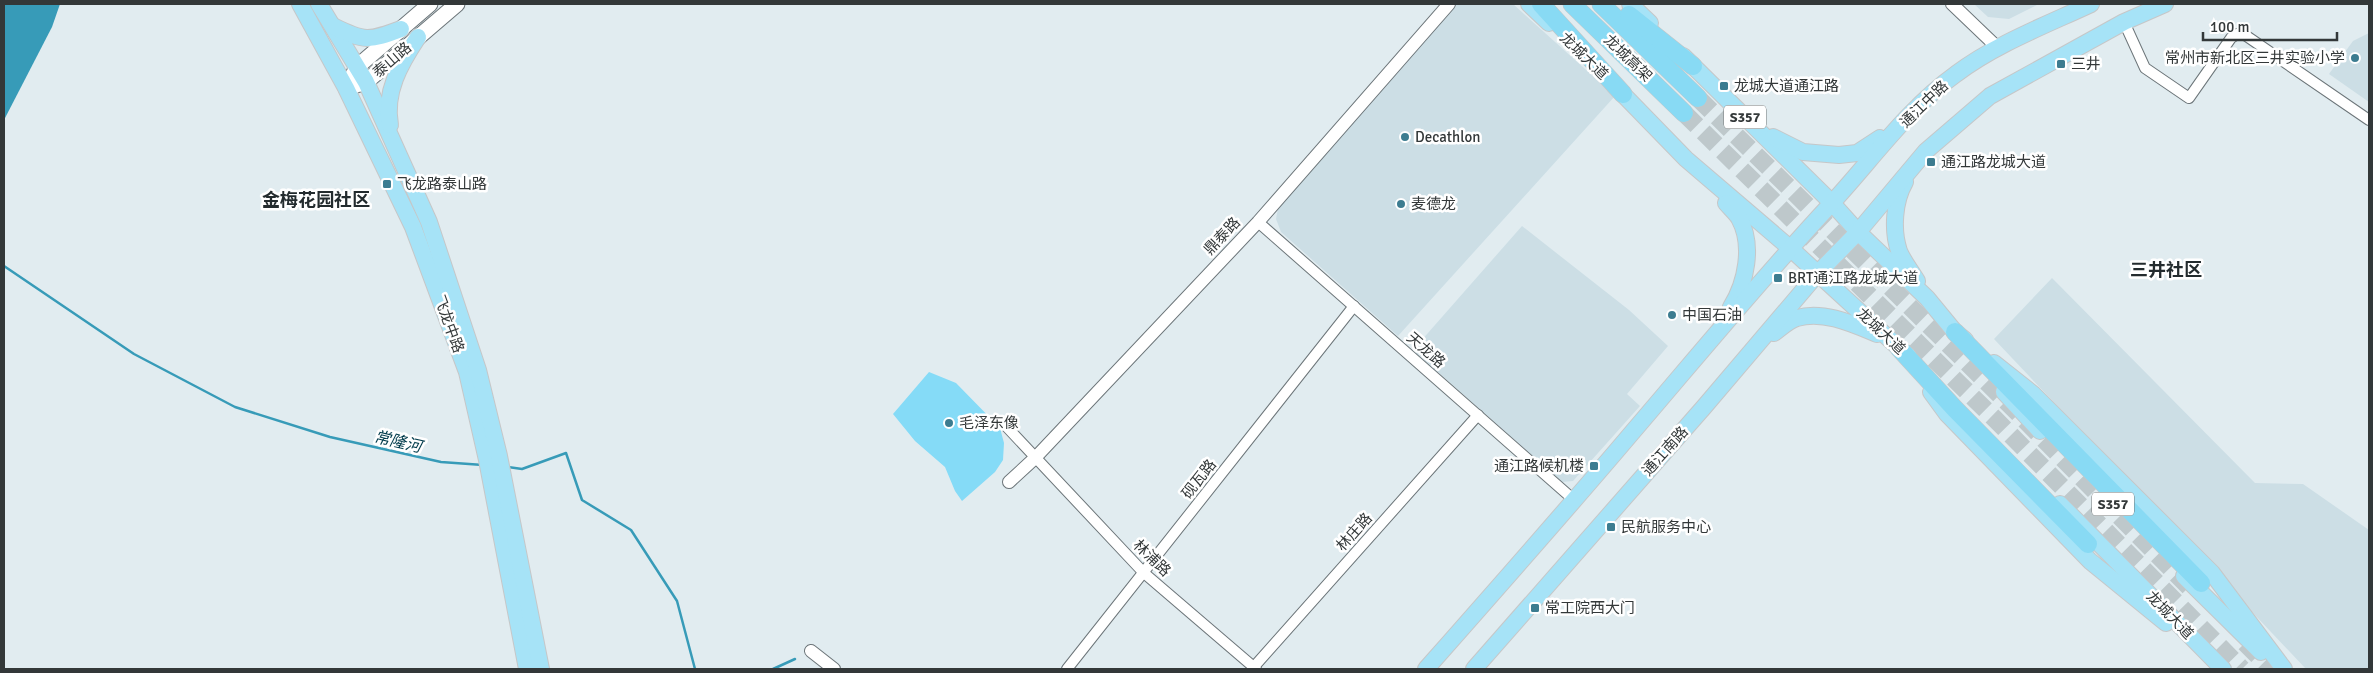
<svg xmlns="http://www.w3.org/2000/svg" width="2373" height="673" viewBox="0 0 2373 673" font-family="Signika,'Noto Sans SC',sans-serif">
  <rect width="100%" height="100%" fill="#e1ecf0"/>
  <!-- built -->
  <g fill="#ccdee5">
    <path d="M1456,4H1513L1615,96L1398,336L1281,232L1276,219L1279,203Z"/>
    <path d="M1974,4H2039L2009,19L1988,17Z"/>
    <path d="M2369,33V102L2329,74L2353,41Z"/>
    <path d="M1522,226L1629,310L1668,346L1627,394L1640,406L1573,481L1562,482L1413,350Z"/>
    <path d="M2052,278L2255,483L2303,484L2369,530V669H2306L1994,339Z"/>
  </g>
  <!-- green -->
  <path fill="#85dbf7" d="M929,372L956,383L1000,428L1004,443L1003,460L995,472L962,501L955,491L945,467L915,441L893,414Z"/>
  <!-- water -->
  <path fill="#379bb8" d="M4,4H60L52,27L4,120Z"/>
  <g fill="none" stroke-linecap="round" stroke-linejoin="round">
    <!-- stream -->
    <g stroke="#379bb8" stroke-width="2.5">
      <path d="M4,266L134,354L235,407L330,437L441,462L483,465"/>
      <path d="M508,467L522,469L566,453L582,500L631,530L677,601L695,669"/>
      <path d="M773,669L795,659"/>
    </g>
    <!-- trunk-tunnel -->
    <g stroke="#bec8cb" stroke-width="18" stroke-dasharray="18 9" stroke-linecap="butt">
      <path d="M1698,98L2015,410L2193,591"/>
      <path d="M1684,113L1995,419L2242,669"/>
      <path d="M2245,643L2271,669"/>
    </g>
    <defs>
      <g id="minor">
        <path d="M2124,22L2145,68L2189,98L2231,38L2237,34L2245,35L2369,120"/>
        <path d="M1258,222L1574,500"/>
        <path d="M1005,425L1144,573L1256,669"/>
        <path d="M1067,669L1354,306"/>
        <path d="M1252,669L1478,415"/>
      </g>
      <g id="tertiary">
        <path d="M1952,4L1998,48"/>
        <path d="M1009,482L1035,458L1258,222L1449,4"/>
        <path d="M811,651L834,669"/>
      </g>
      <g id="secondary">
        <path d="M352,77L357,67L430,4"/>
        <path d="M346,88L366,82L457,4"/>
      </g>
      <g id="primary">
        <path d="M300,4L346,88L413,227L467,372L487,460L527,669"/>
        <path d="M319,4L366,82L429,222L478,370L499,456L541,669"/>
        <path d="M1529,4L1549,23"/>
        <path d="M1630,4L1650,23"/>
        <path d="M333,26C365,42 369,41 401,29"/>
        <path d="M1683,56L1832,203L1858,232L1927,298L1955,332L1965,340"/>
        <path d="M1614,85L1686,159L1790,248L1908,356"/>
        <path d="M390,125C384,92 400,64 418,37"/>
        <path d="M1773,137L1803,152L1839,155L1857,153L1880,138"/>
        <path d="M1905,182C1894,201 1892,230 1899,251C1903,261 1911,271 1917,281"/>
        <path d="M1726,203C1730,208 1736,213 1739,218C1754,245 1746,283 1731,307"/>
        <path d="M1774,333C1781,328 1789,320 1797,318C1823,310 1853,324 1877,334"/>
        <path d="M1994,363L2033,394L2212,573L2284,669"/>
        <path d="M1931,392L1947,414L2090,561L2166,623"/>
        <path d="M2004,392L2040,431"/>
        <path d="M2060,504L2223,669"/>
        <path d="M2184,576L2261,652"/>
        <path d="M1426,669C1494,592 1563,514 1630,435C1696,358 1761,279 1830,205C1871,161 1907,109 1956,74C1996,44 2046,25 2091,4"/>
        <path d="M1474,669L1704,407L1818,273L1858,232L1926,151L1990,96L2124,22L2165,4"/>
      </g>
      <g id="trunk">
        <path d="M1541,4L1623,94"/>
        <path d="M1572,4L1684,113"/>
        <path d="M1601,4L1698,98"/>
        <path d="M1629,15L1693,66"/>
        <path d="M1955,332L2201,583"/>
        <path d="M1899,348L1955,409L2088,544"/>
      </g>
    </defs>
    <!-- minor casing -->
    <use href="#minor" stroke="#6c7579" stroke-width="12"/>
    <!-- tertiary casing -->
    <use href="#tertiary" stroke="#6c7579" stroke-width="14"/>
    <!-- secondary casing -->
    <use href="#secondary" stroke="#6c7579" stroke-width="17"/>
    <!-- primary casing -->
    <use href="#primary" stroke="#c6c7c8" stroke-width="18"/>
    <!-- trunk casing -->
    <use href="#trunk" stroke="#c6c7c8" stroke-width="19"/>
    <!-- minor -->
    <use href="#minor" stroke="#fff" stroke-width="10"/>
    <!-- tertiary -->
    <use href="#tertiary" stroke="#fff" stroke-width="12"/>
    <!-- secondary -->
    <use href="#secondary" stroke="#fff" stroke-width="15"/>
    <!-- primary -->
    <use href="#primary" stroke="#a6e3f7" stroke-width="16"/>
    <!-- trunk -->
    <use href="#trunk" stroke="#88daf4" stroke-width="18"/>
  </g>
  <!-- markers -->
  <g fill="#3c7c90" stroke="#fff" stroke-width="2">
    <circle cx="2355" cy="58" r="5"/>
    <rect x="2056" y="59" width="10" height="10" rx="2.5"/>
    <rect x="1719" y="81" width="10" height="10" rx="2.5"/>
    <circle cx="1405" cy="137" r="5"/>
    <rect x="1926" y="157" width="10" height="10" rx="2.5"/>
    <rect x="382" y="179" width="10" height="10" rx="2.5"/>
    <circle cx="1401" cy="204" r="5"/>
    <rect x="1773" y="273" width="10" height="10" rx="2.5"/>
    <circle cx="1672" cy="315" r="5"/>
    <circle cx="949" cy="423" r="5"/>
    <rect x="1589" y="461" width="10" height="10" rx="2.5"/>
    <rect x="1606" y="522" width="10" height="10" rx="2.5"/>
    <rect x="1530" y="603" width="10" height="10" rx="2.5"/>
  </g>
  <g text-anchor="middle" stroke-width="5" stroke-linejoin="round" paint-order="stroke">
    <!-- shield labels -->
    <g fill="#fff" stroke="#707474" stroke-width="1">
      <rect x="1724" y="105.5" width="42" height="23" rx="4"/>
      <rect x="2092" y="492.5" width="42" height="23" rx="4"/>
    </g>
    <g font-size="14" font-weight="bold" fill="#333839">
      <text x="1745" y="122">S357</text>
      <text x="2113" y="509">S357</text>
    </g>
    <!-- street labels -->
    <g font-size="15" fill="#333839" stroke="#fff">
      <text transform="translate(1584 56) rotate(44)" y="5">龙城大道</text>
      <text transform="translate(1628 58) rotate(44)" y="5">龙城高架</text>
      <text transform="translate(392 60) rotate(-41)" y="5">泰山路</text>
      <text transform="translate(1924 104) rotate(-44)" y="5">通江中路</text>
      <text transform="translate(1222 236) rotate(-47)" y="5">鼎泰路</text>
      <text transform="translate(449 324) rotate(70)" y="5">飞龙中路</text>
      <text transform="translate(1881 331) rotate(43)" y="5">龙城大道</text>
      <text transform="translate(1426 350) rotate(41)" y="5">天龙路</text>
      <text transform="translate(1665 451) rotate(-48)" y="5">通江南路</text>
      <text transform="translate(1199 479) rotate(-52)" y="5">砚瓦路</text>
      <text transform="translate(1354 532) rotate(-48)" y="5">林庄路</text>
      <text transform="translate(1152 558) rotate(44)" y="5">林浦路</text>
      <text transform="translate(2170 615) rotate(46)" y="5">龙城大道</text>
    </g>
    <!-- poi labels -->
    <g font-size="15" fill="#333839" stroke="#fff" text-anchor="start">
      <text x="2345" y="63" text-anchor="end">常州市新北区三井实验小学</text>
      <text x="2071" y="69">三井</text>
      <text x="1734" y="91">龙城大道通江路</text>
      <text x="1415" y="142">Decathlon</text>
      <text x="1941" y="167">通江路龙城大道</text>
      <text x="397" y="189">飞龙路泰山路</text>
      <text x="1411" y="209">麦德龙</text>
      <text x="1788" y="283">BRT通江路龙城大道</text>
      <text x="1682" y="320">中国石油</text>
      <text x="959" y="428">毛泽东像</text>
      <text x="1584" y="471" text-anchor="end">通江路候机楼</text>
      <text x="1621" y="532">民航服务中心</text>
      <text x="1545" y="613">常工院西大门</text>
    </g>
    <!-- water labels -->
    <g font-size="16" font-style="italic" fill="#003b4b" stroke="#fff">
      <text transform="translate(398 441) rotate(13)" y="6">常隆河</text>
    </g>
    <!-- quarter labels -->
    <g font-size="18" font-weight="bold" fill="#232b2e" stroke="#fff">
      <text x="316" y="206">金梅花园社区</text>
      <text x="2166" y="276">三井社区</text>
    </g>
  </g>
  <!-- border -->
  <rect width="2373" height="673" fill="none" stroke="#333839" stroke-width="10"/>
  <!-- scale -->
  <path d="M2203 32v8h134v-8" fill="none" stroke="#333839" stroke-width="2.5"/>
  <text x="2210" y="32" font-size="15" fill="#333839" stroke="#ffffff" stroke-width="4" paint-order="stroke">100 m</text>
</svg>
